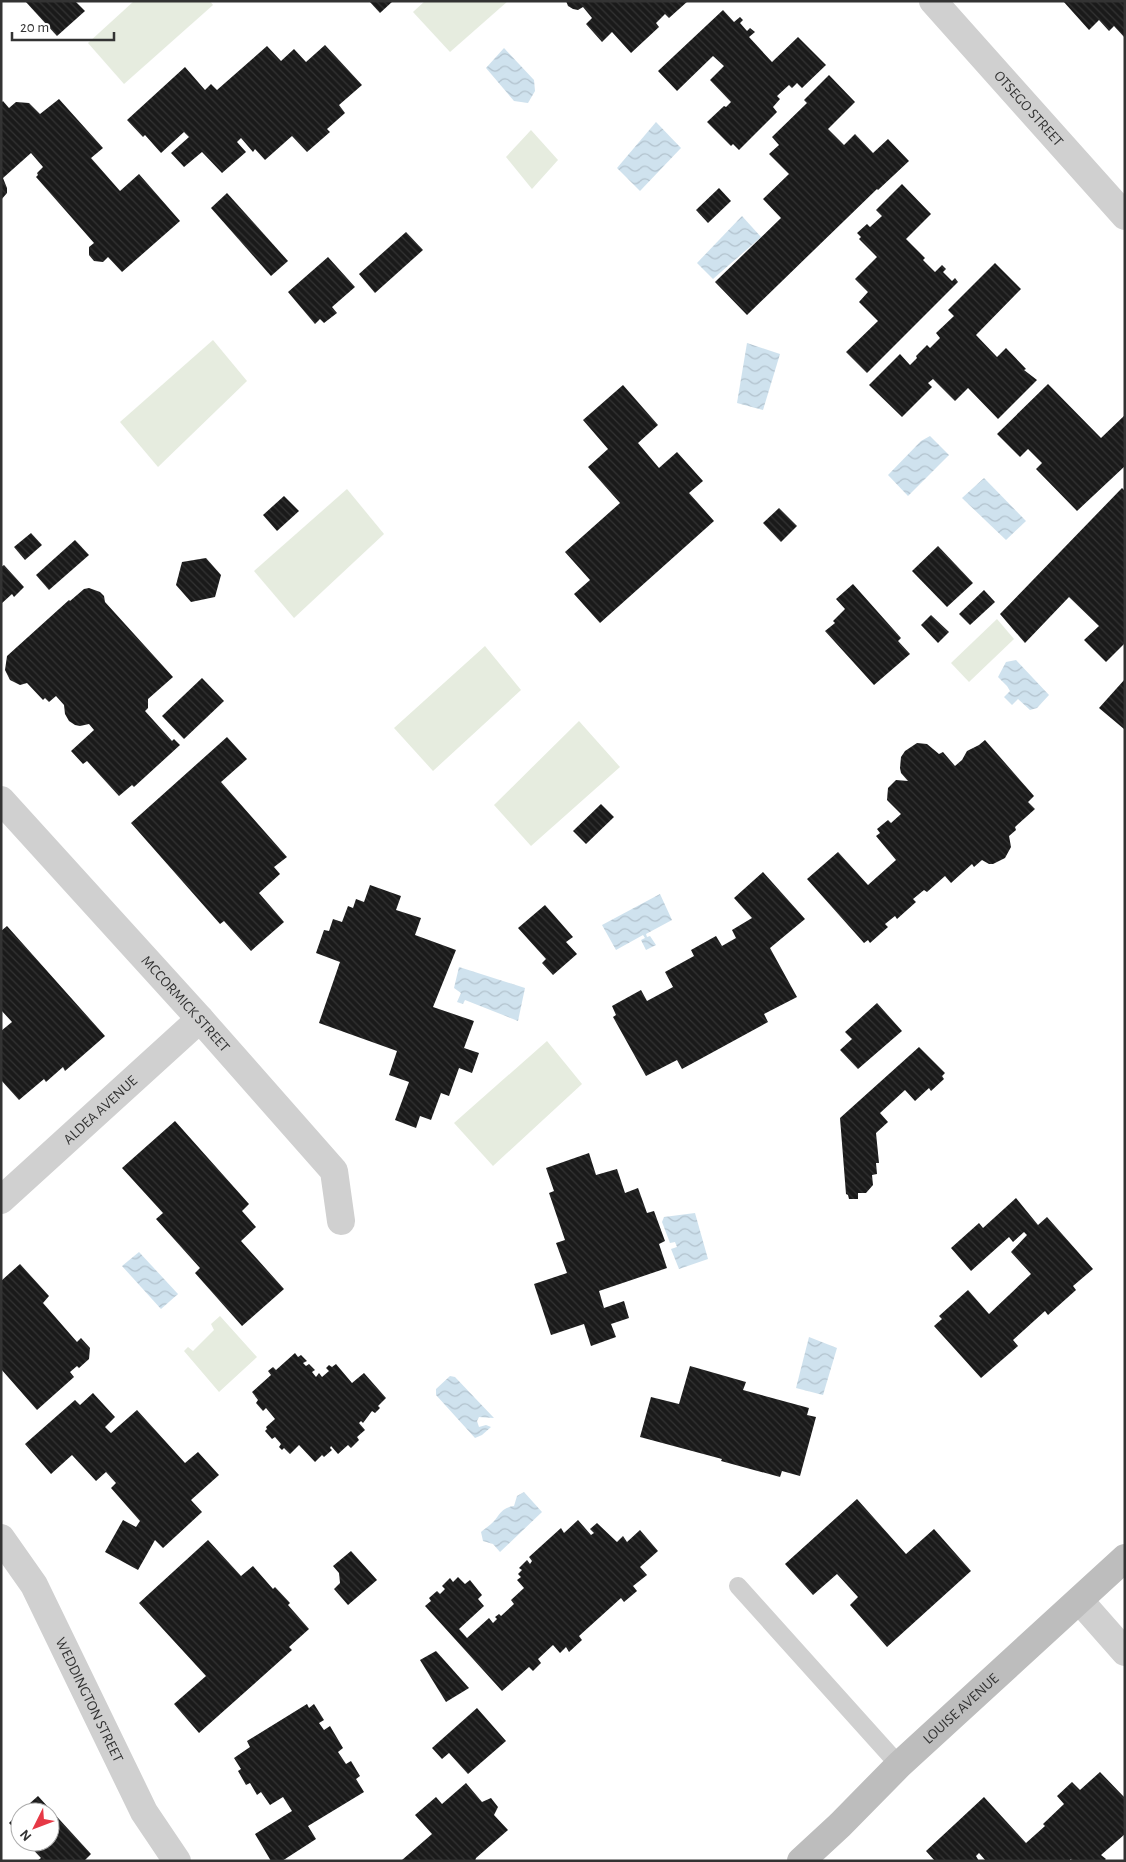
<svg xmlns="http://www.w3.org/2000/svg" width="1126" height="1862" viewBox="0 0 1126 1862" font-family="'Alegreya Sans',sans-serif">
  <defs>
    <pattern id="water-waves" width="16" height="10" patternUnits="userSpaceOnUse" patternTransform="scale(1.25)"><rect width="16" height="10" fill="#cfe2ee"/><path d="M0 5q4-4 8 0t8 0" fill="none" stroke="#b2c2cd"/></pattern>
    <pattern id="building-back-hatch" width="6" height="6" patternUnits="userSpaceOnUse" patternTransform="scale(1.25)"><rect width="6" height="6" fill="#1a1a1a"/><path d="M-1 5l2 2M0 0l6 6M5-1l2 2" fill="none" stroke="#333"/></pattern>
  </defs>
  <rect width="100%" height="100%" fill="#fff"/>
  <!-- green -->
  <g fill="#e6ecdf">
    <path d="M134,1H210L213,5L124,84L88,43Z"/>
    <path d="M425,1H508L450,52L413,12Z"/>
    <path d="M531,130L558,160L532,189L506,157Z"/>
    <path d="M213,340L247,381L158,467L120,422Z"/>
    <path d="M347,489L384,534L294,618L254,571Z"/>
    <path d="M997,619L1014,639L969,682L951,663Z"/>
    <path d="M485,646L521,690L433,771L394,728Z"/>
    <path d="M579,721L620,767L531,846L494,805Z"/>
    <path d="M547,1041L582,1084L493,1166L454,1123Z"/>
    <path d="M220,1316L257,1357L219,1392L184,1351L188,1347L193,1351L214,1330L211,1324Z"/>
  </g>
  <!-- water -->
  <g fill="url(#water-waves)">
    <path d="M504,48L534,80L535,91L528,103L514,101L486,68Z"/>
    <path d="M656,122L681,148L640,191L617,168Z"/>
    <path d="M742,216L761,237L713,279L697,263Z"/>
    <path d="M747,343L780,354L763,410L737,403Z"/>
    <path d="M930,436L949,455L908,496L888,475L921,441Z"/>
    <path d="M984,478L1026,521L1006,540L962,498Z"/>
    <path d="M1016,660L1049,695L1037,708L1030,710L1018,699L1012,705L1004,697L1010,691L1007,686L998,677L1006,662Z"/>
    <path d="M660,894L672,920L646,934L647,937L650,936L656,945L646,950L641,940L645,938L643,935L616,950L602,925Z"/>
    <path d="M459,967L525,988L518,1021L465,1000L463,1004L457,1002L461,993L454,988Z"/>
    <path d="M695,1213L708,1259L679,1269L671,1249L677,1247L675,1242L670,1243L662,1222L664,1217Z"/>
    <path d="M139,1252L178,1294L161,1309L122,1266Z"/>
    <path d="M809,1337L837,1348L823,1395L796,1388Z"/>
    <path d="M450,1376L455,1377L494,1418L479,1417L477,1421L479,1427L486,1425L491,1427L482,1435L475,1438L436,1395V1389Z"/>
    <path d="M524,1492L542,1512L500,1552L493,1544L483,1541L481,1532C484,1529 488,1527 491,1524C499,1518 499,1508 514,1506L517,1496Z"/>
  </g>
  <!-- building -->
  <g fill="url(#building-back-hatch)">
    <path d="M25,1H75L85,11L57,36Z"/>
    <path d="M369,1H393L380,13Z"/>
    <path d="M566,1H688L669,18L665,14L656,23L659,27L631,53L612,32L602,42L586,24L592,18L583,7L578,10L573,9L568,6Z"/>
    <path d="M1063,1H1125V38L1114,26L1109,31L1099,20L1089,30Z"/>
    <path d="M723,10L734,22L740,17L743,20L740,23L747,31L750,28L755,32L749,37L772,62L798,37L826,65L802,88L797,83L792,88L789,85L777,96L780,99L773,107L777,112L739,150L733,144L731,146L707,122L724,106L726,107L731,102L710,80L724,66L713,56L677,91L658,71Z"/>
    <path d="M325,45L362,85L339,105L345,113L327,129L330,132L307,152L292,136L265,160L255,149L253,152L241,138L237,142L246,152L222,173L202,152L184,167L171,153L189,137L184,132L161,153L145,135L143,137L127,120L185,67L205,90L211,84L217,90L267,46L281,61L294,49L306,62Z"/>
    <path d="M829,75L855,102L828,129L844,145L855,134L873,153L888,139L909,161L878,190L877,189L747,315L715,282L781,218L763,199L789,174L769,154L779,145L772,137L807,103L804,100Z"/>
    <path d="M59,99L103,148L91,158L120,191L139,174L180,221L122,272L108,257L103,262L94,261L89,255V247L94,243L36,177L38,175L37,173L43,167L31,153L3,178L7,188V193L1,200V103L3,101L9,108L16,102L29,103L40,114Z"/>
    <path d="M902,184L931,214L906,239L925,258L923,260L935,272L942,265L946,269L943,272L952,281L955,278L958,282L867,373L846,352L878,321L859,302L868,292L855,279L877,257L859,239L861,237L857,233L867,224L870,227L882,216L876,210Z"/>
    <path d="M719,188L731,201L708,223L696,210Z"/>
    <path d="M227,193L288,261L271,276L211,208Z"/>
    <path d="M406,232L423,250L375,293L359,274Z"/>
    <path d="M328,257L355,287L332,307L337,313L324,323L320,319L315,324L288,292Z"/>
    <path d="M995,263L1021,289L976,335L997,357L1006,348L1026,369L1024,370L1037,380L998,419L968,388L955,401L933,379L928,383L932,387L902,417L869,385L900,354L910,365L917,358L916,356L927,345L930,348L940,338L936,333L954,316L948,310Z"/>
    <path d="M1048,384L1101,438L1125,415V466L1077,511L1036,469L1042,463L1028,449L1020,457L997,434Z"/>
    <path d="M623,385L658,425L638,443L659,468L677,452L703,481L689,493L714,521L600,623L574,594L590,580L565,552L620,503L588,467L608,449L583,420Z"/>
    <path d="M1122,488L1125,491V643L1106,662L1084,640L1099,626L1069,597L1025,643L1000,614Z"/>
    <path d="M284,496L299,511L277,531L263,515Z"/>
    <path d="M779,508L797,526L781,542L763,523Z"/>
    <path d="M31,533L42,545L25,560L14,547Z"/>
    <path d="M75,540L89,555L49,590L36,575Z"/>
    <path d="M938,546L973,583L947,607L912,571Z"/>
    <path d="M206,558L221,575L215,597L191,602L176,585L182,562Z"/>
    <path d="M4,565L24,587L14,597L12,594L1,604V567Z"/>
    <path d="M853,584L901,638L898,641L910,654L874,685L825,631L835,623L833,621L845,609L836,599Z"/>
    <path d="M89,588L100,592L104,596L105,602L173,677L148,699V708L145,711L172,741L174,739L180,745L134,787L132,785L119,796L87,761L83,764L71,751L94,730L89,724L80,726L75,725L69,721L65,714L64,705L56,696L49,702L45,698L43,700L27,683L20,685L10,680L5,670L7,656L69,600L70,601L84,589Z"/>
    <path d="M984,590L995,602L970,625L959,614Z"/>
    <path d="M931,615L949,632L938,643L921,625Z"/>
    <path d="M202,678L224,701L184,739L162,716Z"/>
    <path d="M1125,679V728L1124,729L1099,708Z"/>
    <path d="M227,737L247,759L221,782L287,857L274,867L280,874L259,893L284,922L251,951L224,921L220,924L131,823Z"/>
    <path d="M985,740L1034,796L1028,802L1035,809L1015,827L1016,830L1009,836L1011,847L1005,858L993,864H989L982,860L974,867L972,864L951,883L945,876L927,892L924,890L913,899L916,902L897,919L895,916L885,924L888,927L870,943L868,940L864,943L807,879L838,852L868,885L896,860L876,836L880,833L877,829L888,820L891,823L901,814L887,800L888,788L896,780L908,781L901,773L900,768L901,757L905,751L917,743L927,744L939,754L943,752L955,766L962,760L967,751L979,745Z"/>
    <path d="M601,804L614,817L586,844L573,831Z"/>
    <path d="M763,872L805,919L770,948L797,997L764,1014L768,1022L682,1069L677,1060L646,1076L613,1017L616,1015L612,1006L641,990L647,1001L673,987L665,972L694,956L691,950L716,936L722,946L736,938L732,930L752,918L734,898Z"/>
    <path d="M370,885L401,896L396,910L421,918L415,935L456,950L433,1007L474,1021L464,1048L479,1053L472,1073L459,1068L449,1096L441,1093L431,1120L420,1116L416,1128L395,1120L409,1082L389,1075L397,1051L319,1023L340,962L316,953L324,930L329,931L333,919L342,922L348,906L353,908L356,899L364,902Z"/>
    <path d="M545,905L573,937L566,942L577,954L553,975L542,963L546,959L518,928Z"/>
    <path d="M7,926L105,1036L65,1071L63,1067L46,1082L44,1079L19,1100L1,1080V1031L12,1022L1,1010V931Z"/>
    <path d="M877,1003L902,1031L858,1069L840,1050L852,1039L845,1032Z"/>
    <path d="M919,1047L945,1073L942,1076L944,1079L931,1091L929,1088L915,1101L905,1090L880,1113L888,1122L876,1133L879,1163H876L877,1174L872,1175L873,1185L866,1193H858V1199H849L848,1195L846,1194L840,1118Z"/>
    <path d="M175,1121L249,1204L242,1211L256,1227L241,1241L284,1289L242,1326L195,1273L200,1268L156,1219L163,1213L122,1168Z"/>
    <path d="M589,1153L596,1175L617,1169L625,1193L638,1188L647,1213L654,1211L665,1241L659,1244L667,1268L599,1291L604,1308L624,1301L629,1318L611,1324L616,1337L591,1346L584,1324L551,1335L534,1284L567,1273L556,1243L565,1240L549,1193L554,1191L546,1168Z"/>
    <path d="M1016,1198L1038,1225L1047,1217L1093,1269L1073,1286L1076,1290L1048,1315L1045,1311L1013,1340L1018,1346L981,1378L934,1326L942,1319L939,1316L968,1290L989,1314L1031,1274L1011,1252L1027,1235L1024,1232L1013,1242L1009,1237L971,1271L951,1248L979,1223L983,1228Z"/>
    <path d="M20,1264L49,1296L43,1303L77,1342L81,1338L90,1348L89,1359L79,1368L77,1366L70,1372L74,1377L37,1410L1,1369V1281Z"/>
    <path d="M295,1353L298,1357L301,1355L307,1361L303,1363L306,1366L309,1364L315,1370L312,1372L316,1377L319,1373L322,1377L329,1371L326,1368L329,1365L332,1367L336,1364L352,1383L364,1373L386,1398L378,1406L380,1408L375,1413L372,1411L363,1423L361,1421L359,1423L365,1430L357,1437L359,1440L351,1448L348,1445L338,1454L331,1446L330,1448L332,1450L324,1457L322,1455L315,1462L299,1445L290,1454L284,1448L282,1450L279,1447L281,1444L275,1437L272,1439L265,1431L267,1429L266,1427L275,1419L266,1408L263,1411L256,1403L258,1400L252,1392L271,1375L268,1371L273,1367L276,1370Z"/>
    <path d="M690,1366L746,1382L743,1390L809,1408L807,1415L816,1417L800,1476L782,1471L780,1477L721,1461L722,1459L640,1437L651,1397L679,1404Z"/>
    <path d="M93,1393L115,1417L105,1427L111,1433L137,1410L185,1463L198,1452L219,1475L191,1500L202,1512L163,1548L155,1540L138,1570L105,1552L123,1520L136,1527L140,1521L111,1488L116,1483L106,1472L96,1481L72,1455L51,1474L25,1444L75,1400L80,1405Z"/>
    <path d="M857,1499L906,1554L934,1529L971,1571L887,1647L850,1605L858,1597L837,1574L813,1595L785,1564Z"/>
    <path d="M578,1520L591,1535L594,1533L590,1529L597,1523L617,1542L623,1536L627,1542L640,1530L658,1551L640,1567L647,1575L633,1586L637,1591L624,1602L621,1598L579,1636L582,1640L569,1652L566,1647L560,1653L553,1645L538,1659L541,1663L533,1671L529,1667L502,1691L425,1606L431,1601L429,1598L437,1591L440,1594L445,1589L442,1586L450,1578L453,1582L458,1577L465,1584L470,1580L482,1595L478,1599L484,1606L459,1629L467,1638L489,1618L493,1623L497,1619L495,1617L499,1614L501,1616L514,1604L511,1600L524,1588L517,1580L521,1577L518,1574L522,1570L519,1568L527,1560L530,1564L532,1561L529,1557L561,1528L564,1533Z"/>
    <path d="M208,1540L241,1576L253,1566L273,1589L275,1587L290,1603L288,1605L309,1629L289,1647L292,1650L199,1733L174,1704L206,1676L139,1603Z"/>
    <path d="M351,1551L377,1580L348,1605L334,1589L340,1583L339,1573L333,1566Z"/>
    <path d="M436,1651L469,1688L446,1702L420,1660Z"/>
    <path d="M307,1704L309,1708L314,1704L324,1720L319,1723L324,1730L330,1726L343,1748L338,1752L346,1764L351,1761L360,1776L356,1779L364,1792L308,1826L316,1839L282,1861H271L255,1834L292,1811L283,1797L270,1805L261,1792L257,1795L250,1783L246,1785L238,1771L241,1769L234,1758L250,1747L247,1741Z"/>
    <path d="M477,1708L506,1741L468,1774L449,1753L442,1759L432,1748Z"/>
    <path d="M1100,1772L1125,1798V1834L1101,1855L1106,1859L1104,1861H1072L1071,1859L1069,1861H986L979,1853L976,1856L979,1861H935L926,1851L984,1797L1026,1843L1045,1826L1043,1824L1064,1804L1057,1796L1072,1782L1080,1790Z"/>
    <path d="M466,1783L482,1802L491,1798L498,1807L494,1815L508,1830L476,1858L475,1861H403L402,1860L432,1834L415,1815L436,1797L442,1804Z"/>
    <path d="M38,1796L91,1854L84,1861H37L41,1858L26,1842H50V1812H20Z"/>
    <path d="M20,1812V1835L9,1823Z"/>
  </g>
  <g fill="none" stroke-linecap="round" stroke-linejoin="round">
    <!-- lane -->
    <path stroke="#d0d0d0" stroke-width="18" d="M738,1586L899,1765"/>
    <!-- street -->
    <g stroke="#d0d0d0" stroke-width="28">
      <path id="s1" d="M933,1L1125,216"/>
      <path id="s2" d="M1,800L200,1019L334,1171L341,1221"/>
      <path id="s3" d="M1,1200L200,1019"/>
      <path id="s4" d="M1,1538L34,1585L144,1812L177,1861"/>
      <path d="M1080,1601L1125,1652"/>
    </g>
    <!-- secondary -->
    <path stroke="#bdbdbd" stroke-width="28" id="s5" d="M801,1861L840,1825L899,1765L1125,1558"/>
  </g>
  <g text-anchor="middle" stroke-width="5" stroke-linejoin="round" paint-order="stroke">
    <!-- street labels -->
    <g font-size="15" fill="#333" stroke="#fff">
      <text dy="5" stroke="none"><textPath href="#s1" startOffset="144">OTSEGO STREET</textPath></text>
      <text dy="5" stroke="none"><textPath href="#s2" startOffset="275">MCCORMICK STREET</textPath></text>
      <text dy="5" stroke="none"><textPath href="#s3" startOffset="134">ALDEA AVENUE</textPath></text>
      <text dy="5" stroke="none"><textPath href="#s4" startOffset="185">WEDDINGTON STREET</textPath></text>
      <text dy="5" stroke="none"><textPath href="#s5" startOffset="221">LOUISE AVENUE</textPath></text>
    </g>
  </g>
  <!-- border -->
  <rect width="1126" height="1862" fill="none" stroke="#333333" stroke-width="5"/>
  <!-- north arrow -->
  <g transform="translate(35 1827) rotate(228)"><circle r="24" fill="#ffffff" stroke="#adadad"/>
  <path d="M0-4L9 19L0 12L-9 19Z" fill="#e63946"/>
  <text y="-8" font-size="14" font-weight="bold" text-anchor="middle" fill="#333333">N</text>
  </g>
  <!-- scale -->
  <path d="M12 32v8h102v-8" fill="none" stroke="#333333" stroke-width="2.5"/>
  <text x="20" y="32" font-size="15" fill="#333333" stroke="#ffffff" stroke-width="4" paint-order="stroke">20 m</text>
</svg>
